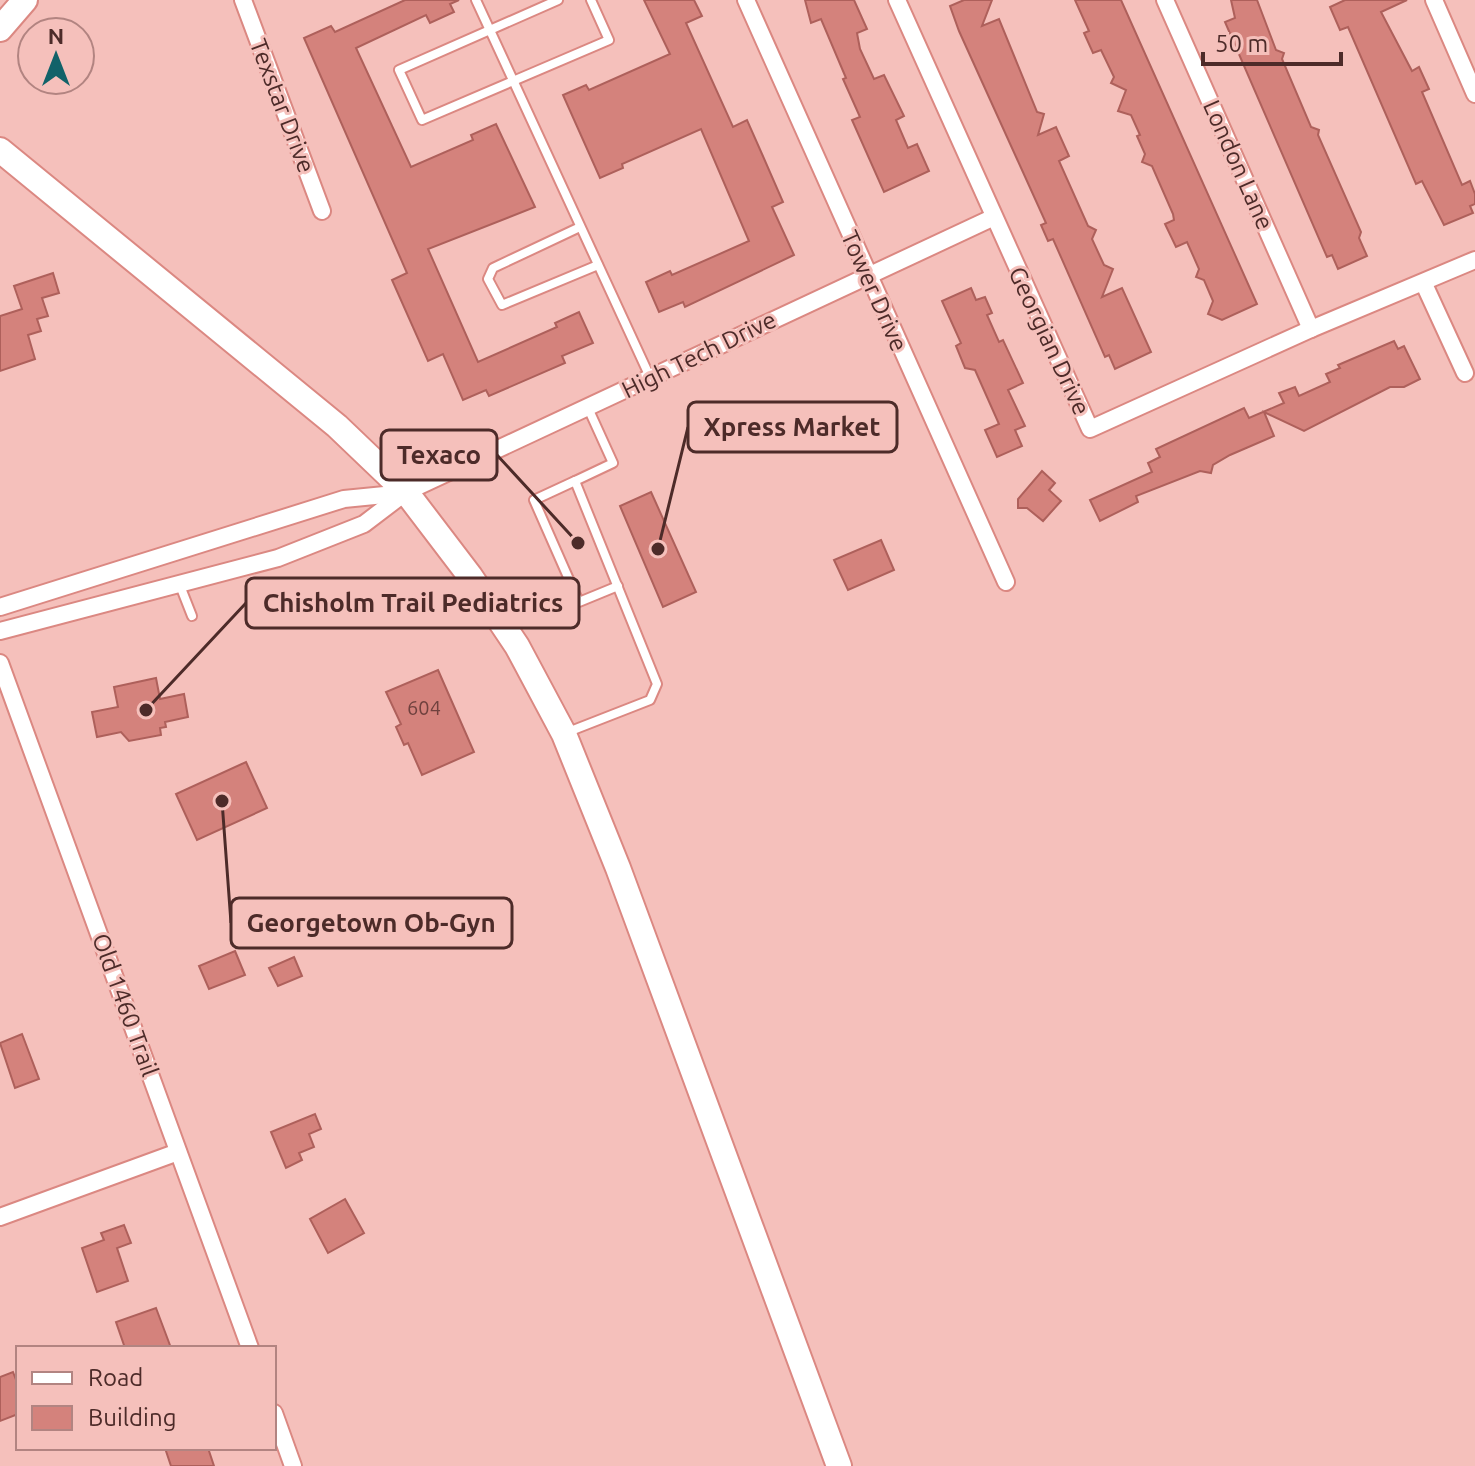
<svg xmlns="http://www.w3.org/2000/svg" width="1475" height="1466" viewBox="0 0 1475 1466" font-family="Ubuntu,sans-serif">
  <rect width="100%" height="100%" fill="#f5c0bb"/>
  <!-- building -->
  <g fill="#d4827c" stroke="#ae605b" stroke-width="2">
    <path d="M405,0H459L450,4L454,12L430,23L426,15L356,48L411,167L473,140L471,135L496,124L535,207L428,249L478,362L557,327L555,323L579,312L593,343L562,356L565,363L489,396L486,390L463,400L443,354L428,361L392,280L407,273L304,38L331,26L335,32Z"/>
    <path d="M644,0H694L702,16L686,23L733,127L747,120L762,154L783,202L772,207L794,255L685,307L683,302L659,312L646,282L670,271L672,275L749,241L701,129L622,164L623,168L600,178L563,95L586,85L589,90L670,54Z"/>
    <path d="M805,0H854L867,29L857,33L860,49L874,79L884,75L904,116L896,120L908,148L917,144L929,171L884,192L852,120L860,117L843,79L846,78L821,19L811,23Z"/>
    <path d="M964,0H992L982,26L999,19L1037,112L1044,114L1038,135L1056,127L1069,156L1059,161L1088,226L1096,230L1092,239L1104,265L1113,269L1102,297L1122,288L1151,352L1115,369L1109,355L1105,357L1053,239L1048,241L1041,225L1046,223L959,31L950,6Z"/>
    <path d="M1075,0H1121L1257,304L1222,320L1208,314L1213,301L1204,280L1196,277L1199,269L1187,242L1176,247L1165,224L1174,220L1173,214L1152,166L1142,162L1145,154L1137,136L1140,135L1131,115L1118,111L1126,90L1111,83L1114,77L1101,50L1093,53L1084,33L1089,31Z"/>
    <path d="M1231,0H1257L1276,50L1284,53L1282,59L1311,127L1319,130L1318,135L1361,232L1359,238L1367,256L1338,269L1332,255L1327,257L1225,22L1235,18Z"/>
    <path d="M1345,0H1407L1381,12L1412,71L1419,67L1429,89L1422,92L1462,185L1470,181L1475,194V204L1470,206L1473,213L1444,225L1422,181L1416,184L1348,27L1340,30L1330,7Z"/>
    <path d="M53,273L59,293L42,298L48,316L37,319L41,331L28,335L35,359L0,371V316L22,309L14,286Z"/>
    <path d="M971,288L976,300L985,297L992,313L987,315L999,342L1003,340L1023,383L1008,390L1025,426L1015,430L1022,446L997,457L985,430L999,424L975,370L965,368L956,346L961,343L942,301Z"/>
    <path d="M1394,341L1398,349L1404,346L1420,379L1404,387H1390L1304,431L1264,412L1274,436L1230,455L1213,465L1211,473L1200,471L1136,496L1138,502L1100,521L1090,500L1152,472L1148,463L1160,457L1156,449L1244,408L1249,418L1284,403L1279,393L1295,387L1299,396L1330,382L1326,374L1340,368L1338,365Z"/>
    <path d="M1042,471L1055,483L1049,490L1061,501L1043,521L1027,508H1018V499Z"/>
    <path d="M651,492L696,592L663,607L620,506Z"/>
    <path d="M881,540L894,570L848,590L834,560Z"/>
    <path d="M438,670L474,752L422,775L408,743L404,745L396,727L401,724L386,692Z"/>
    <path d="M156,678L160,699L184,694L188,717L165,722L166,727L160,728L161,735L129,741L121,732L97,737L92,712L118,707L114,687Z"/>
    <path d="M246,762L267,808L197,840L176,794Z"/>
    <path d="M235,951L245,975L209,989L199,966Z"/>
    <path d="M294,957L302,976L278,986L269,968Z"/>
    <path d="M22,1034L39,1079L15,1088L0,1043Z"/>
    <path d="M315,1114L321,1129L309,1134L314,1147L299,1153L302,1160L286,1168L271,1132Z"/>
    <path d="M345,1199L364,1233L328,1253L310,1219Z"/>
    <path d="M124,1225L131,1243L117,1248L128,1281L97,1292L82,1248L104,1240L101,1233Z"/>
    <path d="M156,1308L171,1348H125L116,1322Z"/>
    <path d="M13,1372L18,1385V1414L0,1421V1377Z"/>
    <path d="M165,1448H208L214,1466H171Z"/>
  </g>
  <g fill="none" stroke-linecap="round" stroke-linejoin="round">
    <defs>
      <g id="lane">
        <path d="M476,0L650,377"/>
        <path d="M558,0L399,70L422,120L609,40L591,0"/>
        <path d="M580,227L493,268L488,279L502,305L598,265"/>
        <path d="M575,481L534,500L579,602L618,586"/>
        <path d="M179,583L192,616"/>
        <path d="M568,732L650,700L657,684L575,481L613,463L588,408"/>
      </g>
      <g id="street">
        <path d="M243,0L322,211"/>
        <path d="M746,0L1006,582"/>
        <path d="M897,0L1090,429L1311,329L1475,260"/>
        <path d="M1165,0L1311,329"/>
        <path d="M1434,0L1475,94"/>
        <path d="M1424,284L1465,373"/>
        <path d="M0,607L344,499L405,493"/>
        <path d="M0,631L278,558L364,524L406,492L992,218"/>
        <path d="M0,663L250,1348"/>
        <path d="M0,1217L178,1152"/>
        <path d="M274,1413L293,1466"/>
      </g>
      <g id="secondary">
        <path d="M0,29L25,0"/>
        <path d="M0,150L337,426L406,492L470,576L517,646L564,734L618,868L839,1466"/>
      </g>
    </defs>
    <!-- lane casing -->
    <use href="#lane" stroke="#db8882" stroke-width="12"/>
    <!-- street casing -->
    <use href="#street" stroke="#db8882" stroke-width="20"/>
    <!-- secondary casing -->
    <use href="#secondary" stroke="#db8882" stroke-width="28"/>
    <!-- lane -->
    <use href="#lane" stroke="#fff" stroke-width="8"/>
    <!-- street -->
    <use href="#street" stroke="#fff" stroke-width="16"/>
    <!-- secondary -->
    <use href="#secondary" stroke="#fff" stroke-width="24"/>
  </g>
  <g text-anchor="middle" stroke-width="6" stroke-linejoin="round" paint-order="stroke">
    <!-- number labels -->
    <g font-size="20" fill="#6f413e">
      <text x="424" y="715">604</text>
    </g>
    <!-- street labels -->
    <g font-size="24" fill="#4d2b29" stroke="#f5c0bb">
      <text transform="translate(282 106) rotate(69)" y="8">Texstar Drive</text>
      <text transform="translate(1238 165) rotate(66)" y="8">London Lane</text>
      <text transform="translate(874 291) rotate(66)" y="8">Tower Drive</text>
      <text transform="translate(1049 341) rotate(65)" y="8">Georgian Drive</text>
      <text transform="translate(699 355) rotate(-26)" y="8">High Tech Drive</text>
      <text transform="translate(125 1005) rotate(70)" y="8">Old 1460 Trail</text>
    </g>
  </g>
  <!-- callouts -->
  <path fill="none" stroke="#4d2b29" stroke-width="3" d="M658 549L688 427M578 543L497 455M146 710L246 603M222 801L231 923"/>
  <g fill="#4d2b29" stroke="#f5c0bb" stroke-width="3">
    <circle cx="658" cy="549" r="8"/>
    <circle cx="578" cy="543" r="8"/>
    <circle cx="146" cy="710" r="8"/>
    <circle cx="222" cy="801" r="8"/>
  </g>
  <g fill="#f5c0bb" stroke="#4d2b29" stroke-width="3">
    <rect x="688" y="402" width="209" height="50" rx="8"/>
    <rect x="381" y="430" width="116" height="50" rx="8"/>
    <rect x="246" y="578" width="333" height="50" rx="8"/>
    <rect x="231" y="898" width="281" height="50" rx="8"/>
  </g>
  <g font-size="26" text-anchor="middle" font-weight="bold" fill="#4d2b29">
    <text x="792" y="436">Xpress Market</text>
    <text x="439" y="464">Texaco</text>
    <text x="413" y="612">Chisholm Trail Pediatrics</text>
    <text x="371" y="932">Georgetown Ob-Gyn</text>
  </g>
  <!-- legend -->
  <rect x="16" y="1346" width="260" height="104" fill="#f5c0bb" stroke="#b28481" stroke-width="2"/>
  <rect x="32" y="1372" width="40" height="12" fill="#ffffff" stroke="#b28481" stroke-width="2"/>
  <text x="88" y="1386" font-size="24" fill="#4d2b29">Road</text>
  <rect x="32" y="1406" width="40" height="24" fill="#d4827c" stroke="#b28481" stroke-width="2"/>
  <text x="88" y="1426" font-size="24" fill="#4d2b29">Building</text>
  <!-- north arrow -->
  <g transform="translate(56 56)"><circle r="38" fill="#f5c0bb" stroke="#b28481" stroke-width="2"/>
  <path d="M0-6L14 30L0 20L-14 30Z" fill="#126269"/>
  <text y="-12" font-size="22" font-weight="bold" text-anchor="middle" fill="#4d2b29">N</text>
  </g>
  <!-- scale -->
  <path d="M1203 52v12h138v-12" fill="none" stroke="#4d2b29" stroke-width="4"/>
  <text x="1215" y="52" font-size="24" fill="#4d2b29" stroke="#f5c0bb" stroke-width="6" paint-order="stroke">50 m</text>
</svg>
